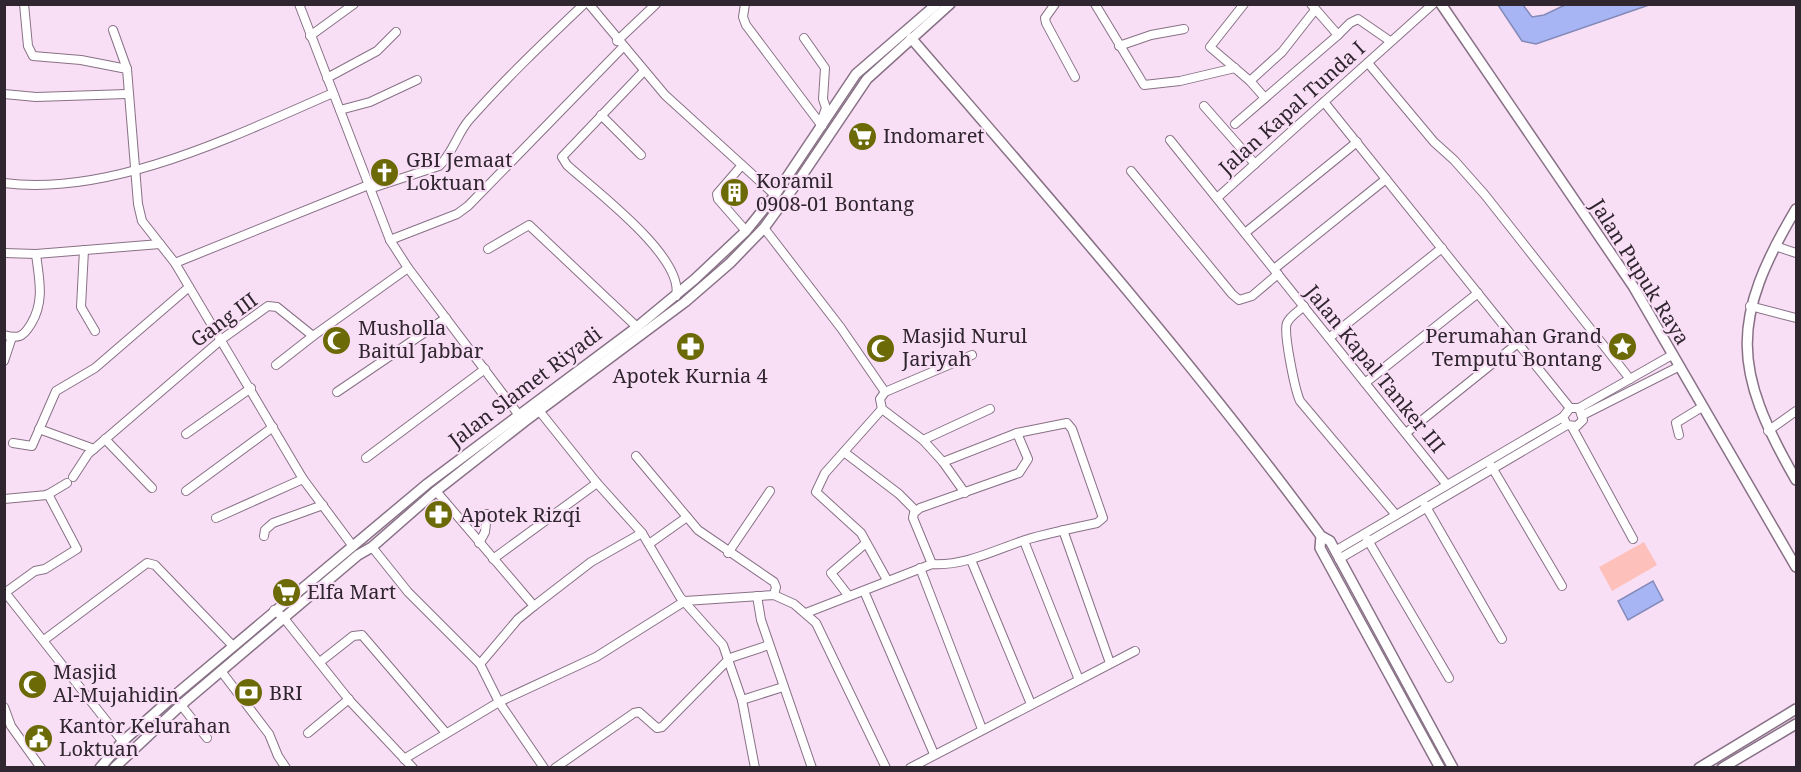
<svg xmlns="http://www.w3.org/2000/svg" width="1801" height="772" viewBox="0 0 1801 772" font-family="'Noto Serif',serif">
  <rect width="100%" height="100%" fill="#f9dff6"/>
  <!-- green -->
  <path fill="#fec0ba" d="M1644,542L1657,565L1612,591L1599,567Z"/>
  <!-- water -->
  <g fill="#a7b5f4" stroke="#838ab9" stroke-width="1.5">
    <path d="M1498,5H1523L1532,17L1544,15L1565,5H1649L1536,44L1522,41Z"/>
    <path d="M1653,581L1663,600L1628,620L1618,601Z"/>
  </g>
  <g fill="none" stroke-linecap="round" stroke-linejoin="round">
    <defs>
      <g id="minor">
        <path d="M24,4L28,46L33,56L81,60L127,69L138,204L142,221L175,263L303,479L352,545"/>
        <path d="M299,4L390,240L408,268L518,414"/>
        <path d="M589,4L665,95L775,195"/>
        <path d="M745,4L743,17L746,25L822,126"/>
        <path d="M1055,4L1045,18L1046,23L1075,77"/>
        <path d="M1095,4L1144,85L1180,81L1235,68"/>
        <path d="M1244,4L1210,47L1250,81L1265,98"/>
        <path d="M1311,4L1338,35L1350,23L1358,19L1390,41"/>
        <path d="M113,30L127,69"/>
        <path d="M310,36L354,4"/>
        <path d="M804,38L825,68L823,99L826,108L822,119"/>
        <path d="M617,41L656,4"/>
        <path d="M1119,46L1151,35L1184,29"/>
        <path d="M1368,63L1434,142L1454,160L1485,195L1630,379"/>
        <path d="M643,72L562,157L567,165C593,189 685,257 676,296"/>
        <path d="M327,78L377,51L396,32"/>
        <path d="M1250,81L1282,52L1315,10"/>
        <path d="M4,94L36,97L127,94"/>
        <path d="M1324,102L1570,408"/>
        <path d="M1204,106L1255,164"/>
        <path d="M340,110L370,102L417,80"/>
        <path d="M601,115L641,155"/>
        <path d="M1235,124L1338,35"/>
        <path d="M1170,140L1447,485"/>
        <path d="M742,165L717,194L718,199L746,231"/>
        <path d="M1131,171L1232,294L1239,300L1252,296L1278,274"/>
        <path d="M4,183C111,197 236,135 333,93"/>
        <path d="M372,188L439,166C453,153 457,134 469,120C505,79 544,42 584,4"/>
        <path d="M1217,198L1433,4"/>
        <path d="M764,228L841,328L885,392"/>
        <path d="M1245,233L1357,142"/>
        <path d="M390,240L457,214L468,206L623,47"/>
        <path d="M1775,246L1796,253"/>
        <path d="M488,249L529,225L637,327"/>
        <path d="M84,250L81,307L95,331"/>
        <path d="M4,253L36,254L160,244"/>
        <path d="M175,263L371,184"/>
        <path d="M1274,269L1386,179"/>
        <path d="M1304,306C1299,311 1290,316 1287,323C1283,332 1295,390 1300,401L1396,515"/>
        <path d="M1750,306L1796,318"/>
        <path d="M4,335C19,339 23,337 31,324C45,301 39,279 36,254"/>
        <path d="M1329,338L1442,248"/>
        <path d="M4,361L12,337"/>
        <path d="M276,365L313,336"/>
        <path d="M1365,383L1478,293"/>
        <path d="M337,392L446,318"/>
        <path d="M537,408L597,483L642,533L680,597L723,645L742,700L755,768"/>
        <path d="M1579,408L1672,355"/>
        <path d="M882,409L825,473L816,492L861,533L887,580"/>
        <path d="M1583,415L1678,367"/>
        <path d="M1572,427L1633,539"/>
        <path d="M39,429L94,449"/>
        <path d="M1768,431L1796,411"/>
        <path d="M1406,433L1518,343"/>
        <path d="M186,434L251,388"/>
        <path d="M1679,435L1676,423L1702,407"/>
        <path d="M105,439L152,488"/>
        <path d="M923,440L990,409"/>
        <path d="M13,443L32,446L56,391L95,368L189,287"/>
        <path d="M844,452L899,494L916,511"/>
        <path d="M636,456L698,530L774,582L776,587L774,595"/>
        <path d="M366,458L485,369"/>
        <path d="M943,462L965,493"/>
        <path d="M1490,464L1562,586"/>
        <path d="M73,477L88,454L222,339L268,306L277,307L313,336L408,268"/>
        <path d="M186,491L273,427"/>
        <path d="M436,491L534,606L518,619L480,664"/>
        <path d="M4,499L47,495L67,483"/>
        <path d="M1425,505L1502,639"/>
        <path d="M216,518L303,479"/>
        <path d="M1063,530L1110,663"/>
        <path d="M264,536L265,530L273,523L323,505"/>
        <path d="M1366,537L1449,678"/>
        <path d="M1024,541L1079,680"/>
        <path d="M479,543L485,532L487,514"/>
        <path d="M649,544L687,517"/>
        <path d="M372,547L408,592L480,664L499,702L544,768"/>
        <path d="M1335,551L1563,417"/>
        <path d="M728,553L770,491"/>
        <path d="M493,559L597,483"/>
        <path d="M1339,559L1567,425L1577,426L1583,420L1579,408H1570L1563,417L1567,425"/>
        <path d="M971,560L1031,704"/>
        <path d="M932,564L913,518L914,513L920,508L1019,473L1028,459L1017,433"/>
        <path d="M920,568L982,729"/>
        <path d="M4,591L130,751"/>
        <path d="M864,591L934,754"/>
        <path d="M6,592L35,571L45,569L77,549L48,494"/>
        <path d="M848,595L831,573L866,543"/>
        <path d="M757,596L761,620L812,768"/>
        <path d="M534,606L591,562L642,533"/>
        <path d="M274,610L283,617L350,701L413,768"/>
        <path d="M806,613L932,564C965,566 995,550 1025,540C1049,533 1073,528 1097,523L1103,518L1072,429L1067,423L1017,433L943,462L923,440L882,409L880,399L885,392L972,355"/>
        <path d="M44,640L147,563L155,565L233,646"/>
        <path d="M320,662L353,636L362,635L446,733"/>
        <path d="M221,671L269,734L278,756L286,768"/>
        <path d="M742,700L783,687"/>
        <path d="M181,705L207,738"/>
        <path d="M4,707L11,726L41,768"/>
        <path d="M308,733L349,699"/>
        <path d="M404,759L499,702L596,657L685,601L774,595L794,604L816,623L886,768"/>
        <path d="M555,768L634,713L639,712L657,728L662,727L730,658L769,645"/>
        <path d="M910,768L1135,651"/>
      </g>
      <g id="tertiary">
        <path d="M1441,4L1633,286L1796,567"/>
        <path d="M911,38C1052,201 1194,363 1321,536L1330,541L1453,768"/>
        <path d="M1796,209C1730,320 1732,369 1796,480"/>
        <path d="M1321,536L1320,548L1440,768"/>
        <path d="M100,768L122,742L174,696L427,484L637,327L695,279L746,231L775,195L856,74L937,4"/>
        <path d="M114,768L181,705L358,555L372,547L436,491L524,422L685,302L730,263L764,228L799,180L867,79L950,4"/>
        <path d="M1699,768L1796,709"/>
        <path d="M1722,768L1796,724"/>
      </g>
    </defs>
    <!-- minor casing -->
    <use href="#minor" stroke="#887186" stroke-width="10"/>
    <!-- tertiary casing -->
    <use href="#tertiary" stroke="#887186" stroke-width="12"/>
    <!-- minor -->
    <use href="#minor" stroke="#fff" stroke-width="8"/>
    <!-- tertiary -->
    <use href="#tertiary" stroke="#fff" stroke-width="9"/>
  </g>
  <!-- icons -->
  <defs>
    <symbol id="supermarket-disc" viewBox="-11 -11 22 22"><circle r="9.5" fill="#6b6a06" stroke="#f9dff6"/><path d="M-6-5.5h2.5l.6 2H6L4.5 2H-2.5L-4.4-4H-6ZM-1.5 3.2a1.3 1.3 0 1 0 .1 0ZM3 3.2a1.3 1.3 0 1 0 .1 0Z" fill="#fff"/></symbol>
    <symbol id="church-disc" viewBox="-11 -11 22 22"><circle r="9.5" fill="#6b6a06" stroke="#f9dff6"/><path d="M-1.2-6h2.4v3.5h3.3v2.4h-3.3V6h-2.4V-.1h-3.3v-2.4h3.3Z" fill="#fff"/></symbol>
    <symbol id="building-disc" viewBox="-11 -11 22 22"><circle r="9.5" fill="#6b6a06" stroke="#f9dff6"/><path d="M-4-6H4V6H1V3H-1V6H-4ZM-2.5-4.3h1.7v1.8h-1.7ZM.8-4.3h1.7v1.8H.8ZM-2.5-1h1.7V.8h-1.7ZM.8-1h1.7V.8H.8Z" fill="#fff"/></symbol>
    <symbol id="mosque-disc" viewBox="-11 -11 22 22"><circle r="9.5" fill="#6b6a06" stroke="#f9dff6"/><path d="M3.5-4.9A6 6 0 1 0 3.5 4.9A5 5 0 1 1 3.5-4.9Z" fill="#fff"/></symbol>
    <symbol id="pharmacy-disc" viewBox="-11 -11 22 22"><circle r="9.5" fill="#6b6a06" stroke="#f9dff6"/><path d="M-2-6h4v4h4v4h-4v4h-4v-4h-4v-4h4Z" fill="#fff"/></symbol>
    <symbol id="sight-disc" viewBox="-11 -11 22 22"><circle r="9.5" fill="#6b6a06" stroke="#f9dff6"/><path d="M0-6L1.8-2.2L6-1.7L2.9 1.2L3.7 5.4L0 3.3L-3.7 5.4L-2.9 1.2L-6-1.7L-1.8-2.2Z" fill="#fff"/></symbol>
    <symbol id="bank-disc" viewBox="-11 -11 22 22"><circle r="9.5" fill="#6b6a06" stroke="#f9dff6"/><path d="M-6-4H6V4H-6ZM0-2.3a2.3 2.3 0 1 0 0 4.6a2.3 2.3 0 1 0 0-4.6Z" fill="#fff"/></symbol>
    <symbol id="civic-disc" viewBox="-11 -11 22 22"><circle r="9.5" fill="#6b6a06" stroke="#f9dff6"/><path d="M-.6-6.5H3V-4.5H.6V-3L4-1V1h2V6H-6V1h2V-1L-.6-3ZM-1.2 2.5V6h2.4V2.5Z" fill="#fff"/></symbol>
  </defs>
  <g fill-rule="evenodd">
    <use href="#supermarket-disc" x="846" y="120" width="33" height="33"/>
    <use href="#church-disc" x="368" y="156" width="33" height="33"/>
    <use href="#building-disc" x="718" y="176" width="33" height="33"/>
    <use href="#mosque-disc" x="320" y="324" width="33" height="33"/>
    <use href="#pharmacy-disc" x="674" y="330" width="33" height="33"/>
    <use href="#sight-disc" x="1606" y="330" width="33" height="33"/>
    <use href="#mosque-disc" x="864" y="332" width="33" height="33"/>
    <use href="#pharmacy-disc" x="422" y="498" width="33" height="33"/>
    <use href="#supermarket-disc" x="270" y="576" width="33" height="33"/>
    <use href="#mosque-disc" x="16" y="668" width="33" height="33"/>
    <use href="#bank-disc" x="232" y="676" width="33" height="33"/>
    <use href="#civic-disc" x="22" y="722" width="33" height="33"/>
  </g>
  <g text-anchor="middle" stroke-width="4.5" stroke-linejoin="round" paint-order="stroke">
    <!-- street labels -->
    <g font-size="20" fill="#30262f" stroke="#f9dff6">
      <text transform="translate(1292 108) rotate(-42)" y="7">Jalan Kapal Tunda I</text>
      <text transform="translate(1640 272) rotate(58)" y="7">Jalan Pupuk Raya</text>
      <text transform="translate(224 320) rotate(-36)" y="7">Gang III</text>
      <text transform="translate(1375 369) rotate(51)" y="7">Jalan Kapal Tanker III</text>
      <text transform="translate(525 387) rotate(-37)" y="7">Jalan Slamet Riyadi</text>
    </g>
    <!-- poi labels -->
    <g font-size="20" fill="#30262f" stroke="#f9dff6" text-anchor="start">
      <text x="883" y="143">Indomaret</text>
      <text x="406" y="167">GBI Jemaat<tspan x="406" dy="23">Loktuan</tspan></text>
      <text x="756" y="188">Koramil<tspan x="756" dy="23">0908-01 Bontang</tspan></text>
      <text x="358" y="335">Musholla<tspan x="358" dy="23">Baitul Jabbar</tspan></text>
      <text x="902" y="343">Masjid Nurul<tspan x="902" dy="23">Jariyah</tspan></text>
      <text x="1602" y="343" text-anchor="end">Perumahan Grand<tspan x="1602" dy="23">Temputu Bontang</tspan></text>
      <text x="690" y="383" text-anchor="middle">Apotek Kurnia 4</text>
      <text x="460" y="522">Apotek Rizqi</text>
      <text x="307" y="599">Elfa Mart</text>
      <text x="53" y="679">Masjid<tspan x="53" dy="23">Al-Mujahidin</tspan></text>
      <text x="269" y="700">BRI</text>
      <text x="59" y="733">Kantor Kelurahan<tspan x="59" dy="23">Loktuan</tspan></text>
    </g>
  </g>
  <!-- border -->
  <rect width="1801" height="772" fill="none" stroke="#30262f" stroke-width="12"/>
</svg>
